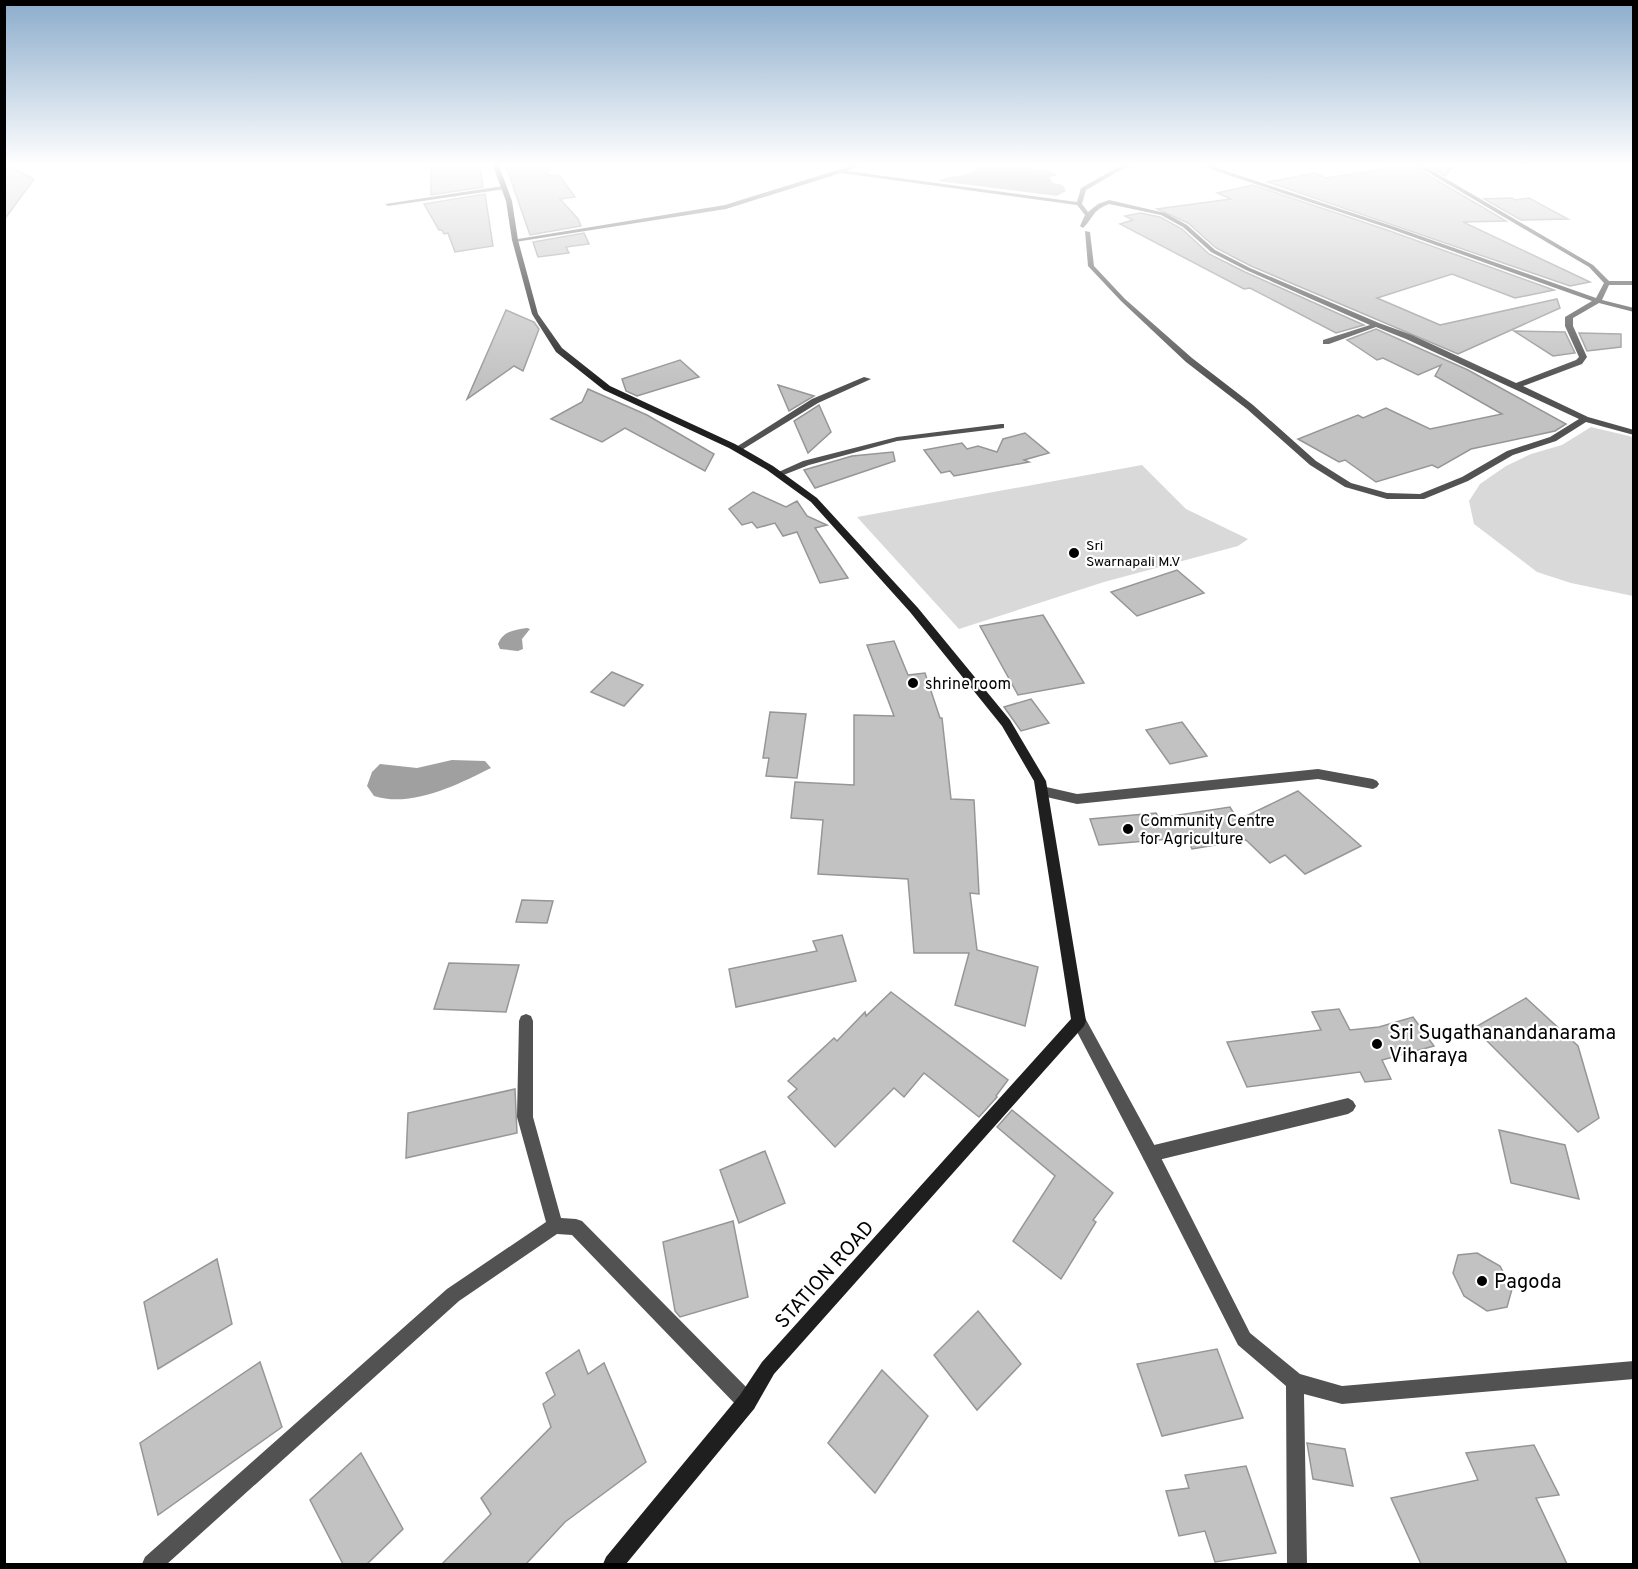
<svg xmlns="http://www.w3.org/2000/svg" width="1638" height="1569" viewBox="0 0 1638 1569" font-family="Overpass,sans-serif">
  <rect width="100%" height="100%" fill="#fff"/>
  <!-- green -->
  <g fill="#d9d9d9">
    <path d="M1591,427L1633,437V596L1571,583L1537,572L1474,524L1469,501L1480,484L1506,466L1531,454L1562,445Z"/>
    <path d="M1142,465L1186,509L1248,539L1238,546L1104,582L959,629L857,517Z"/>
  </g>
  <!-- water -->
  <g fill="#a0a0a0">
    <path d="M980,166H1024L1033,170H1048L1058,175L1050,177L1053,183L1063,185L1066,191L1057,196L938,181C952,173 964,180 980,166Z"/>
    <path d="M527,628L530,629L522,639L523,649L518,651L500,649L498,644C503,631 514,630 527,628Z"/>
    <path d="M452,760L485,761L491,768C457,785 412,808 374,796L367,786L372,772L380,764L417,768Z"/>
  </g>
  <!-- building -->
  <g fill="#c2c2c2" stroke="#969696" stroke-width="1.5">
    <path d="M431,163H479L483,187L431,195Z"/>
    <path d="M505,163H547L548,176L559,175L575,197L560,199L578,219L581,226L530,235Z"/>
    <path d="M1424,163H1456L1445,176Z"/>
    <path d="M4,164L34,179L4,220Z"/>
    <path d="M1411,165L1506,221L1463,222L1590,282L1570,286L1268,182L1315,173L1326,178Z"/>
    <path d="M1253,185L1387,230L1554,290L1515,298L1452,274L1377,298L1440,325L1557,299L1560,308L1458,354L1251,266L1216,248L1188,223L1157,209L1231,199L1217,193Z"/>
    <path d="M485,194L493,246L455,252L448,233L444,234L442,230H439L424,204Z"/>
    <path d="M1512,198L1515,200L1529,198L1568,219L1521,220L1484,199Z"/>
    <path d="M1140,213L1160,217L1182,229L1209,254L1245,272L1364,325L1336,333L1250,288L1244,289L1120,224L1133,220L1125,216Z"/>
    <path d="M584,233L589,244L566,247L569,253L538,257L533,242Z"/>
    <path d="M506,310L534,322L539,329L523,371L514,366L467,399Z"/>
    <path d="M1376,329L1468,370L1566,424L1555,431L1471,449L1438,468L1432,465L1376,482L1345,460L1339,462L1298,439L1358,415L1363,418L1386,408L1430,429L1502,414L1435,376L1441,365L1418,375L1383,358L1377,360L1347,340Z"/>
    <path d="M1514,331L1565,332L1575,353L1553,356Z"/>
    <path d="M1579,333L1621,334V347L1587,351Z"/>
    <path d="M680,360L699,377L637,396L626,391L622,379Z"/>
    <path d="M778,385L814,396L789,411Z"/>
    <path d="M588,389L647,415L714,454L705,471L625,428L602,442L551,419L582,402Z"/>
    <path d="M819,405L831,432L808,453L794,421Z"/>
    <path d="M1025,433L1049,453L1024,460L1029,462L954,476L950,471L941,473L924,450L962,443L967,449L978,446L997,452L1003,439Z"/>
    <path d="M893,452L895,461L815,488L804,470L852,456Z"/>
    <path d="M753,492L786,507L797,501L807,516L827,525L815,528L848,578L820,583L797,532L783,536L775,523L757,528L752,522L742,525L729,509Z"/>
    <path d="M1177,570L1204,593L1137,616L1111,592Z"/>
    <path d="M1043,615L1084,683L1018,695L980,626Z"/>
    <path d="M894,641L908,675L925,673L940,718H942L951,799L974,800L979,894L970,893L977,950L1038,967L1025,1026L955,1005L969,953H914L908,879L818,874L823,820L791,818L795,782L854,785V715L894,716L867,645Z"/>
    <path d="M612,672L643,685L624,706L591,692Z"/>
    <path d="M1031,699L1049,723L1021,731L1004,707Z"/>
    <path d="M770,712L806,714L797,778L766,776L769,758H763Z"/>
    <path d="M1182,722L1207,756L1170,764L1146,730Z"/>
    <path d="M1298,791L1361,846L1305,874L1285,855L1270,863L1246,840L1192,849L1190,844L1206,836L1099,845L1090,819L1156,813L1159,818L1230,807L1238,820Z"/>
    <path d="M522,900L553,901L547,923L516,922Z"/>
    <path d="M842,935L856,981L736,1007L729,969L817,951L813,941Z"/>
    <path d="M449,963L519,965L506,1012L434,1009Z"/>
    <path d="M891,992L1008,1080L996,1096L997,1097L979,1117L924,1073L904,1097L894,1088L835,1147L788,1097L797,1089L788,1081L834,1038L837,1041L865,1012L866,1016Z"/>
    <path d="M1526,998L1578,1046L1599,1118L1578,1132L1474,1028Z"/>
    <path d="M1339,1009L1350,1030L1379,1027L1413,1017L1434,1046L1382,1060L1391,1079L1365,1082L1360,1072L1247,1087L1227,1042L1321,1030L1312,1012Z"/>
    <path d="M515,1089L517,1133L406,1158L408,1113Z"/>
    <path d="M1012,1110L1113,1193L1093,1220L1096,1222L1061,1279L1013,1241L1055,1176L997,1127Z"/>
    <path d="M1499,1130L1565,1145L1579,1199L1511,1183Z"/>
    <path d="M765,1151L785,1203L739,1223L720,1170Z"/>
    <path d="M733,1221L748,1297L680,1317L675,1311L663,1242Z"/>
    <path d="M1477,1253L1500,1266L1512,1289L1507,1307L1487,1311L1464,1296L1453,1273L1458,1255Z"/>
    <path d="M217,1259L232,1324L158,1369L144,1302Z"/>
    <path d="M978,1311L1021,1364L977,1410L934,1355Z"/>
    <path d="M1217,1349L1243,1418L1162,1436L1137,1364Z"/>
    <path d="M579,1350L588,1374L604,1363L646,1462L565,1522L526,1564H442L491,1514L481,1498L551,1427L543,1404L555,1395L546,1373Z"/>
    <path d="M260,1362L282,1427L158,1515L140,1443Z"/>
    <path d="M882,1370L928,1416L875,1493L828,1443Z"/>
    <path d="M1307,1443L1345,1449L1353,1486L1313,1479Z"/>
    <path d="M1534,1445L1559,1495L1536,1498L1567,1564H1421L1391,1498L1478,1480L1466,1453Z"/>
    <path d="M361,1453L403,1529L367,1564H343L310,1500Z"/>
    <path d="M1246,1466L1276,1553L1215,1562L1205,1531L1179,1536L1166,1491L1189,1488L1185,1475Z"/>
  </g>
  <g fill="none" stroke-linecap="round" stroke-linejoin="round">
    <!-- lane -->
    <path fill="#525252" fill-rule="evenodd" d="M1348,1098L1353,1101L1356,1106L1353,1111L1348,1114L1150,1162L1144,1160L1142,1154L1144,1148L1150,1146Z"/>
    <!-- street -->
    <g fill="#525252" fill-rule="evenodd">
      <path d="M860,163H869L847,171L1077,202L1081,188L1120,166L1145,163L1124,168L1086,190L1082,204L1088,212L1098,204L1109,200L1165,213L1187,225L1215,250L1250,268L1379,323L1412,335L1516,383L1576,360L1579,357L1565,326V317L1592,301L1388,228L1216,171L1201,163H1209L1220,169L1392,226L1596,298L1604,283L1589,267L1412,163H1419L1593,265L1609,281H1634V285H1609L1602,300L1634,308V312L1599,303L1573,318V326L1587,357L1582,364L1523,386L1588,417L1634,430V435L1586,422L1556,441L1513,455L1468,481L1424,499H1387L1345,487L1310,465L1247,409L1186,362L1121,301L1088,266L1085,231L1090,232L1094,266L1125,299L1192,358L1253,405L1316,461L1351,483L1387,493L1420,494L1462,477L1507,451L1550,437L1579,419L1406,339L1376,327L1329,344H1323V340L1370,325L1246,270L1211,252L1183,227L1161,215L1109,204C1092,210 1093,219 1083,228L1080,226L1085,215L1077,205L841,173L726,209L515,242L512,240L725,205Z"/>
      <path d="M503,186L505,189L388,206L385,204Z"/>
      <path d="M864,377L871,379L818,403L740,451L733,449L812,399Z"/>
      <path d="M1001,424H1004V428L897,441L809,465L781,476L774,474L803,461L897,437Z"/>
      <path d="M1318,769L1373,779L1377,781L1379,784L1377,787L1373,789L1318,779L1077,804L1042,796L1038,794L1036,791L1038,788L1042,786L1077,794Z"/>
      <path d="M526,1014L531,1016L533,1021V1117L561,1218L576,1219L582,1221L754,1395L756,1402L754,1409L747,1411L740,1409L572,1235L557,1234L459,1301L167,1564H142L145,1557L447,1289L546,1222L517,1117L519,1021L521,1016Z"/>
      <path d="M1079,1014L1084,1016L1156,1148L1250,1333L1300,1374L1342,1386L1634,1361V1379L1342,1404L1304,1394L1307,1564H1287L1286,1386L1238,1345L1144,1160L1074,1026L1072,1021L1074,1016Z"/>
    </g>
    <!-- secondary -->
    <path fill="#1f1f1f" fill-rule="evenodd" d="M492,163H498L512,201L518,240L538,314L562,348L610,386L735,444L773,466L817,498L918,608L1010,720L1046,781L1086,1021L1084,1026L774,1374L754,1409L626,1564H603L606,1557L740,1395L762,1362L1071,1019L1034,781L1002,726L910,612L811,502L767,470L729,448L604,390L556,352L532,314L512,240L506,201Z"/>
  </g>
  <!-- sky -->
  <linearGradient id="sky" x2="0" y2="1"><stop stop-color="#8baccb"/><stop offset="0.43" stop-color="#fff"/><stop offset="1" stop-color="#fff" stop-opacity="0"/></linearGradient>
  <rect width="1638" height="383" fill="url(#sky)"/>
  <!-- markers -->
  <g fill="#000" stroke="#fff" stroke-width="2">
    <circle cx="1074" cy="553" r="6"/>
    <circle cx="913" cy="683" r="6"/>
    <circle cx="1128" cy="829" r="6"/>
    <circle cx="1377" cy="1044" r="6"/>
    <circle cx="1482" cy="1281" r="6"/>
  </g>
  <g text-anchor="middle" stroke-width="4.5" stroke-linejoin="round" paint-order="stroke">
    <!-- far-poi labels -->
    <g font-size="14" fill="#000" stroke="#fff" text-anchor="start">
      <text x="1086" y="550">Sri<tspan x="1086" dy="16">Swarnapali M.V</tspan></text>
    </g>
    <!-- poi labels -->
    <g font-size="16" fill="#000" stroke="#fff" text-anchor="start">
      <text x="925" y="689">shrine room</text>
      <text x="1140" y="826">Community Centre<tspan x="1140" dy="18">for Agriculture</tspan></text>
    </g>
    <!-- near-poi labels -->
    <g font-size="20" fill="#000" stroke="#fff" text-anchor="start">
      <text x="1389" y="1039">Sri Sugathanandanarama<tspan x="1389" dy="23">Viharaya</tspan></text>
      <text x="1494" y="1288">Pagoda</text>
    </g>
    <!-- near-street labels -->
    <g font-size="20" fill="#000" stroke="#fff">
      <text transform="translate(824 1274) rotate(-48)" y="7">STATION ROAD</text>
    </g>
  </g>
  <!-- border -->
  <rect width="1638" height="1569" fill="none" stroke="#000000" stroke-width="12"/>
</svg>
